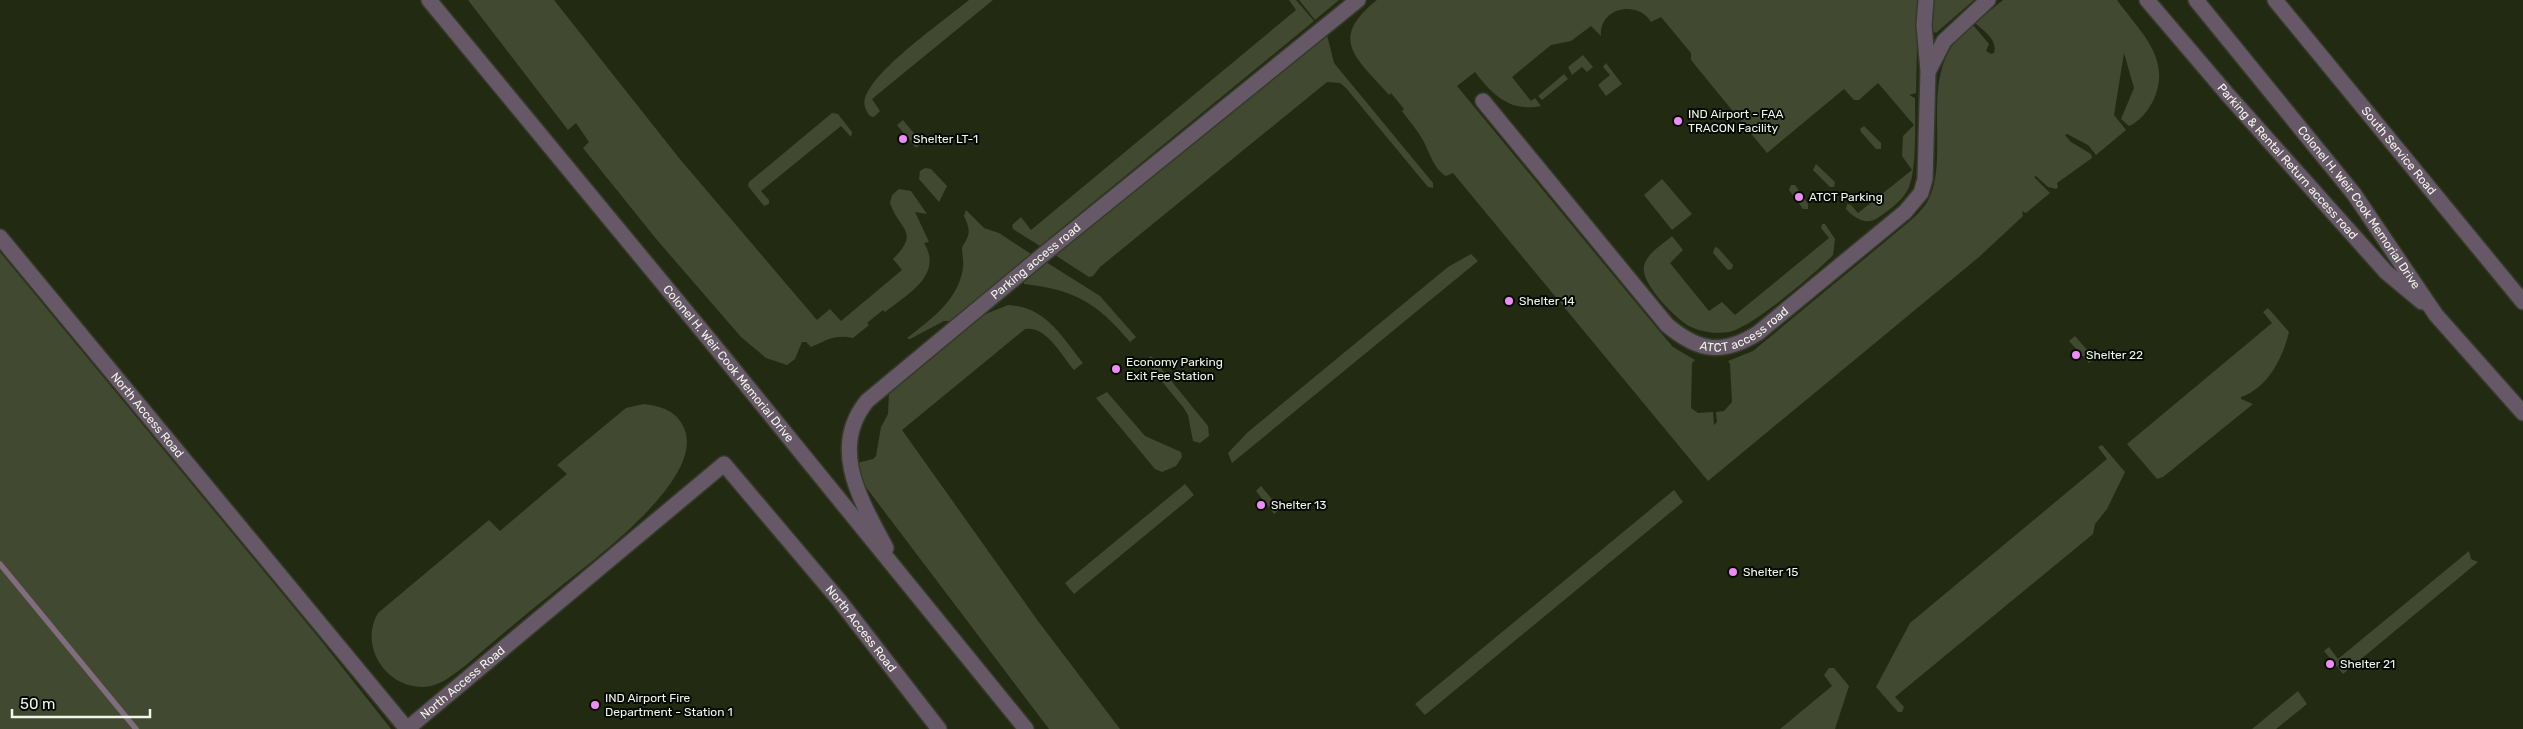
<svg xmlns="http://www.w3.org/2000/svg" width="2523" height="729" viewBox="0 0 2523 729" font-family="Rubik,sans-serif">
  <rect width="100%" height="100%" fill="#1b210f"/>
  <!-- built -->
  <rect fill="#222b12" x="0" y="0" width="2523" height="729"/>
  <!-- green -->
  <g fill="#414a30">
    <path d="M468,0H554L679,158L817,320L830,309L841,321L902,270L893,259C921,231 899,230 890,203L892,195L899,189L911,191L927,214L915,212L929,242L924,243C944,275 906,295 885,312L883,310L867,323L869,325L853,338C835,334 827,340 811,347L806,342H802L795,359L787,365L766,358L741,337L657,240L583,148L589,142L576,123L568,130Z"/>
    <path d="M969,0H993L872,99L880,111L874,117L870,116C866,111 863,105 865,98C875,68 944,21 969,0Z"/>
    <path d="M1289,0H1296L1314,21L1040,246L1013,229L1012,225L1021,217L1031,230L1296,10Z"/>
    <path d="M1299,0H1339L1315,20Z"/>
    <path d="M1377,0H1918L1916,93L1909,95L1915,98C1915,120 1917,168 1909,187C1904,199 1891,209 1879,217C1867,226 1855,219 1846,209L1847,204L1851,205L1858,213L1912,170L1902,156L1903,136L1914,125L1878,83L1859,100H1854L1844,89L1767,153L1691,60V53L1661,17L1651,22C1638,0 1599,7 1601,36L1591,26L1571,41L1551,45L1512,77L1531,101L1535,98L1541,106C1509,112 1493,95 1475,72L1457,86L1661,333L1673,347L1695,360L1692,363L1691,408L1698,413L1713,412L1714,425L1717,422L1716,412L1724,411L1732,402L1730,364L1728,361L1753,351L1910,221C1916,216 1921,210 1926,204C1950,167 1924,94 1949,51C1955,40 1964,33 1973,25L1989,44L1986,51L1991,54L1994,53C1998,40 1984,31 1975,23L2003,0H2117C2140,32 2173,59 2153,101C2148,111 2139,122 2129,126L2121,119L2134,88L2124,53L2114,115L2126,130L2096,155L2088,145L2067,134L2065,135L2071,142L2091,154L2092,158L2057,183L2058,187L2056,189L2048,187L2036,176L2034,177L2050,193L2026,213L2022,211L2023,216L1979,257L1708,481L1453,173L1446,176C1432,168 1429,149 1421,137C1416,128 1408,120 1402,111L1404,109L1391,93L1389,95C1357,58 1327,40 1377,0Z"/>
    <path d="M1933,0H1974L1936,33L1932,31Z"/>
    <path d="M1324,35H1327L1334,63L1433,183V188L1428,187L1346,88L1340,83L1327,82L1100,267L1093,276L1089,277L1055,255Z"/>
    <path d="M1583,55L1593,67L1587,72L1582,67L1572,75L1568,67Z"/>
    <path d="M1606,63L1622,84L1606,96L1598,85L1610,75L1603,67Z"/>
    <path d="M1564,74L1568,79L1542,100L1538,96Z"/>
    <path d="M832,113L838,114L852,132L851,137L841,126L761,191L769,200V204L764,206L748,186L749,182Z"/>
    <path d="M903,120L922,143L916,148L897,125Z"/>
    <path d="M1864,126L1881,143V149H1876L1861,132L1860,129Z"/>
    <path d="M1816,164L1835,182L1834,187H1830L1813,170Z"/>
    <path d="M925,168L931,169L947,186L939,202L919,179L920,171Z"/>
    <path d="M1662,179L1692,214L1672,230L1644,195Z"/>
    <path d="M1791,185H1795L1808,204V209H1803L1789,190Z"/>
    <path d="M966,210L984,228L999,233L1031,254L950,321H944L910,339L907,338C931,319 958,301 963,268C964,261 962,255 962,248C963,244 966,242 967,238C971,230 967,223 964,216Z"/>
    <path d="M1822,224H1825L1835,239L1833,255C1816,273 1751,328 1729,332C1717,334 1702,332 1691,327C1676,320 1640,283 1644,266C1647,253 1663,244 1672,236L1683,250L1670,263L1709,311L1722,302L1735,315L1829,238L1821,228Z"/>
    <path d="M1715,247L1718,248L1733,265L1732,269L1728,270L1713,253Z"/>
    <path d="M0,252L319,638L391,729H0Z"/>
    <path d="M1471,254L1478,261L1232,463L1228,453L1248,432L1448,267Z"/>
    <path d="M1046,262L1100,296L1136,337L1130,342C1097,303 1076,290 1024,284V281Z"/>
    <path d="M1008,305C1046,307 1061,336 1083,363L1074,370C1062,356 1046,325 1025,329L902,430L1038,621L1120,729H1049L862,482L857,463L873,459L876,456L881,427L888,414L889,392L983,315Z"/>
    <path d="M2268,308L2289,332C2283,357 2268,388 2241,397V399L2253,404L2163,477L2157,479L2127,444L2272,323L2263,312Z"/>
    <path d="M2075,336L2095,359L2089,363L2069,341Z"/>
    <path d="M1151,356L1208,426L1209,436L1200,443L1193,441L1188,415L1183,407L1145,361Z"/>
    <path d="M1107,392L1145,436L1181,452L1182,457L1176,466L1162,472L1155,469L1096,398Z"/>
    <path d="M644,404C661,406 677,411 684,428C707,480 586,565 550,595C521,618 493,642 465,666C455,673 444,683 431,686C391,694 357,649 378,613L489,520L500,531L567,474L557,465L626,408Z"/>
    <path d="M2102,445L2125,472L2107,509L2095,524L2093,534L1895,697L1904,707L1902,712H1898L1876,687L1910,623L2107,459L2098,447Z"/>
    <path d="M1185,484L1194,495L1074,594L1065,583Z"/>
    <path d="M1261,486L1280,509L1274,514L1256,491Z"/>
    <path d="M1674,490L1683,502L1425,715L1415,704Z"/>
    <path d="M2469,551L2471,559L2478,562L2343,674L2324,651L2329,647L2338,659Z"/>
    <path d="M1829,668H1834L1849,686L1835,729H1780L1832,686L1824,675Z"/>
    <path d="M2298,691L2307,704L2276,729H2252Z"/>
  </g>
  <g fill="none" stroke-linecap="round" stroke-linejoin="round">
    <!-- stream -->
    <path stroke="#806d7e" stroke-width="5.5" d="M0,564L136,729"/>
    <defs>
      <g id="minor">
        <path id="s1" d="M429,0L708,338L1026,729"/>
        <path id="s2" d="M2147,0L2228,95L2386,272L2422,302"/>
        <path id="s3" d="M2196,0L2354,194L2436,315L2523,413"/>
        <path id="s4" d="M2275,0L2523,302"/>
        <path d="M1929,70L1944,41L1988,0"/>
        <path id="s5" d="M1483,101L1667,325C1699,352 1723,355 1758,333L1905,212L1921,193L1925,179L1928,71L1924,25L1926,0"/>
        <path id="s6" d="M0,237L407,729L724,464L839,600L939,729"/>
        <path id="s7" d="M886,548C862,502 828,449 867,401L1044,254L1358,0"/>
      </g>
    </defs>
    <!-- minor casing -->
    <use href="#minor" stroke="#353b29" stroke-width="18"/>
    <!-- minor -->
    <use href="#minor" stroke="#665867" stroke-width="15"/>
  </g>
  <!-- markers -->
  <g fill="#ef8bf6" stroke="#070a04" stroke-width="2">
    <circle cx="1678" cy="121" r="5"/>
    <circle cx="903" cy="139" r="5"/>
    <circle cx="1799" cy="197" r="5"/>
    <circle cx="1509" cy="301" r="5"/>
    <circle cx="2076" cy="355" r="5"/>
    <circle cx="1116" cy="369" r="5"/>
    <circle cx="1261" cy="505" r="5"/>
    <circle cx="1733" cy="572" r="5"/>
    <circle cx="2330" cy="664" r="5"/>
    <circle cx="595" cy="705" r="5"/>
  </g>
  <g text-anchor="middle" stroke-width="4" stroke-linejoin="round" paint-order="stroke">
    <!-- poi labels -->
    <g font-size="12" fill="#f1f6e9" stroke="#070a04" text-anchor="start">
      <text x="1688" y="118">IND Airport - FAA<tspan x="1688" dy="14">TRACON Facility</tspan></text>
      <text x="913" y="143">Shelter LT-1</text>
      <text x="1809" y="201">ATCT Parking</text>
      <text x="1519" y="305">Shelter 14</text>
      <text x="2086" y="359">Shelter 22</text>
      <text x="1126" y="366">Economy Parking<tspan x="1126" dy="14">Exit Fee Station</tspan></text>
      <text x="1271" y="509">Shelter 13</text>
      <text x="1743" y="576">Shelter 15</text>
      <text x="2340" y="668">Shelter 21</text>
      <text x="605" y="702">IND Airport Fire<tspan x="605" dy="14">Department - Station 1</tspan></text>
    </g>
    <!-- street labels -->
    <g font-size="12" fill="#f1f6e9" stroke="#070a04">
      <text dy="4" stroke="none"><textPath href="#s4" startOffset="195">South Service Road</textPath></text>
      <text dy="4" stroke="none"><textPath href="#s2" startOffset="214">Parking &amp; Rental Return access road</textPath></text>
      <text dy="4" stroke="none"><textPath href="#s3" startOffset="264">Colonel H. Weir Cook Memorial Drive</textPath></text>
      <text dy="4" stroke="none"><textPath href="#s7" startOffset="378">Parking access road</textPath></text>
      <text dy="4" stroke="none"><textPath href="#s5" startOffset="378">ATCT access road</textPath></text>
      <text dy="4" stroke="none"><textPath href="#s1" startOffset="471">Colonel H. Weir Cook Memorial Drive</textPath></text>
      <text dy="4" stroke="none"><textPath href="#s6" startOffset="231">North Access Road</textPath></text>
      <text dy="4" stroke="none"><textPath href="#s6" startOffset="1266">North Access Road</textPath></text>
      <text dy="4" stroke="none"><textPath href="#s6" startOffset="711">North Access Road</textPath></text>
    </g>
  </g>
  <!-- scale -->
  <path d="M12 709v8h138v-8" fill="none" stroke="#f1f6e9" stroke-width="2.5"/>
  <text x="20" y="709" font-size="15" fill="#f1f6e9" stroke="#070a04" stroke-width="4" paint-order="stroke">50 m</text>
</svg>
